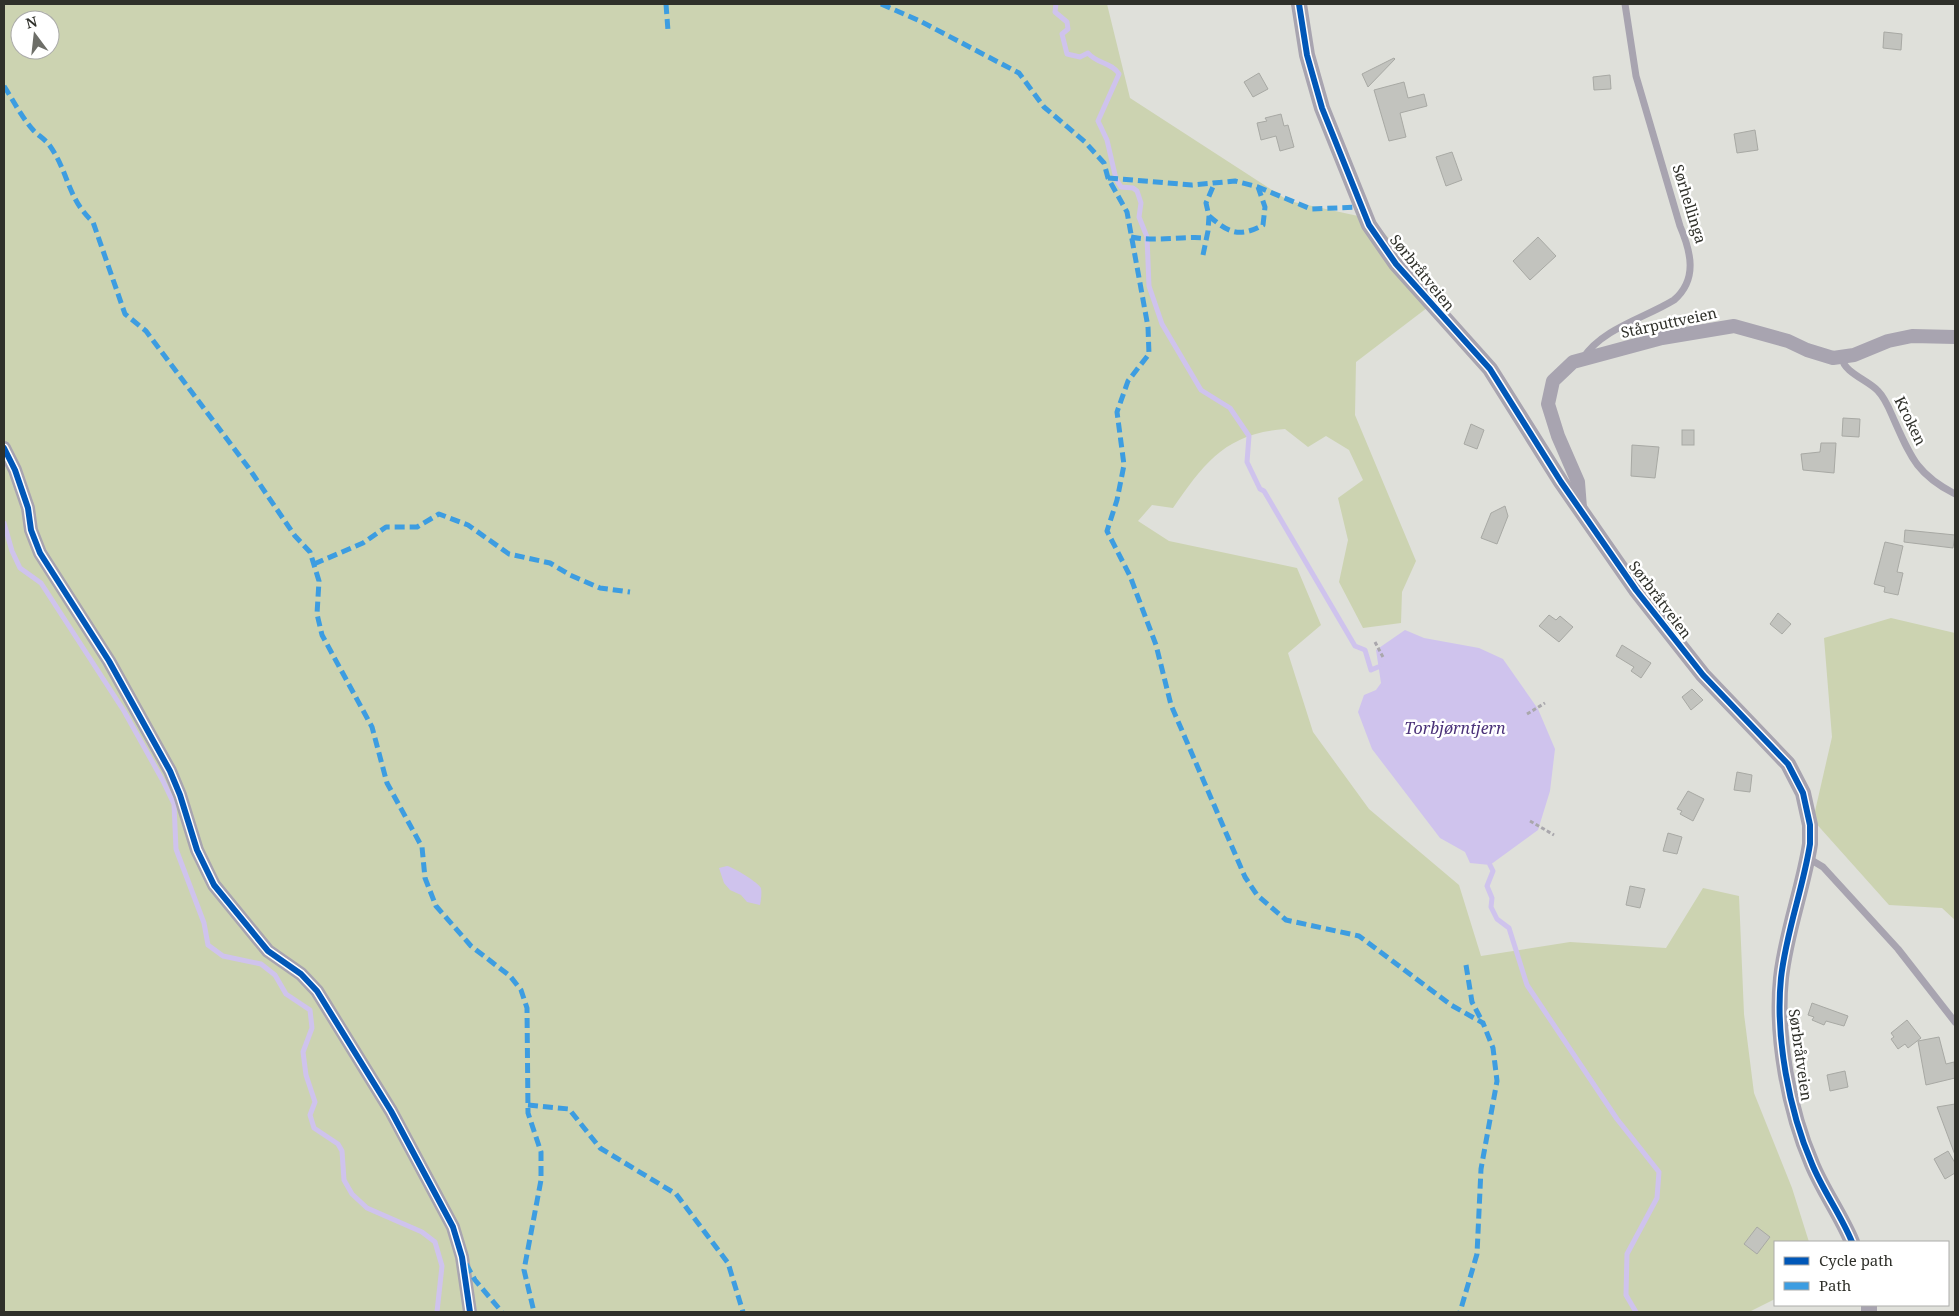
<svg xmlns="http://www.w3.org/2000/svg" width="1959" height="1316" viewBox="0 0 1959 1316" font-family="'Noto Serif',serif">
  <rect width="100%" height="100%" fill="#dfe0da"/>
  <!-- green -->
  <g fill="#ccd3b1" fill-rule="evenodd">
    <path d="M4,4H1107L1130,98L1289,201L1372,219L1440,298L1356,362L1355,415L1416,561L1402,592L1401,623L1363,628L1339,582L1348,540L1338,498L1363,480L1349,450L1326,436L1308,447L1285,429C1226,433 1204,463 1173,508L1152,505L1138,521L1169,541L1297,568L1321,625L1288,653L1313,732L1369,809L1459,885L1481,956L1570,942L1666,948L1703,888L1739,896L1744,1014L1754,1093L1792,1188L1809,1242H1775V1299L1749,1312H4ZM20,20H50V50H20Z"/>
    <path d="M1891,618L1955,633V920L1942,908L1889,905L1813,820L1832,737L1824,638Z"/>
  </g>
  <!-- water -->
  <g fill="#cfc3ed">
    <path d="M1405,630L1424,638L1479,648L1503,659L1538,709L1555,749L1550,791L1538,830L1490,865L1470,863L1465,852L1440,838L1372,749L1358,712L1364,695L1376,690L1381,683L1376,650Z"/>
    <path d="M727,866C733,867 759,883 761,888C762,893 761,900 760,905L747,902L741,895L730,890L724,883L719,868Z"/>
  </g>
  <g fill="none" stroke-linecap="round" stroke-linejoin="round">
    <!-- stream -->
    <g stroke="#cfc3ed" stroke-width="5">
      <path d="M1056,4L1055,12L1067,22L1068,29L1062,34L1067,54L1080,57L1088,53C1097,64 1111,62 1119,74L1098,121L1107,140L1116,179L1121,187L1133,188L1137,191L1141,203L1139,217L1147,237L1149,286L1162,324L1201,390L1230,408L1249,436L1247,462L1260,489L1264,491L1355,646L1365,650L1371,670L1378,667"/>
      <path d="M4,523L12,551L20,568L41,583L124,711L163,781L174,804L176,849L204,923L208,945L223,956L261,964L275,975L286,994L310,1010L312,1028L303,1052L306,1075L315,1102L310,1115L314,1128L338,1144L342,1151L344,1180L352,1194L367,1208L422,1232L435,1242L442,1266L437,1312"/>
      <path d="M1490,865L1493,871L1487,886L1492,898L1491,907L1497,919L1509,928L1527,985L1617,1119L1659,1172L1657,1198L1627,1254L1626,1295L1636,1312"/>
    </g>
  </g>
  <!-- building -->
  <g fill="#c2c3be" stroke="#a8a9a4">
    <path d="M1884,32L1902,34L1901,50L1883,48Z"/>
    <path d="M1394,58L1395,59L1368,87L1362,74Z"/>
    <path d="M1259,73L1268,89L1253,97L1244,82Z"/>
    <path d="M1610,75L1611,89L1594,90L1593,77Z"/>
    <path d="M1404,82L1408,98L1424,94L1427,106L1400,113L1406,137L1389,141L1374,90Z"/>
    <path d="M1281,114L1284,126L1288,125L1294,147L1280,151L1276,136L1261,140L1257,123L1267,121L1265,118Z"/>
    <path d="M1755,130L1758,150L1737,153L1734,134Z"/>
    <path d="M1452,152L1462,180L1446,186L1436,157Z"/>
    <path d="M1538,237L1556,256L1530,280L1513,261Z"/>
    <path d="M1843,418L1860,419L1859,437L1842,436Z"/>
    <path d="M1471,424L1484,430L1477,449L1464,444Z"/>
    <rect x="1682" y="430" width="12" height="15"/>
    <path d="M1821,443H1836L1834,473L1803,470L1801,454L1820,452Z"/>
    <path d="M1632,445L1659,447L1655,478L1631,476Z"/>
    <path d="M1505,506L1508,516L1497,544L1481,538L1491,513Z"/>
    <path d="M1905,530L1955,535L1953,548L1904,542Z"/>
    <path d="M1885,542L1903,546L1897,572L1903,573L1898,595L1884,592L1885,587L1874,584Z"/>
    <path d="M1778,613L1791,624L1782,634L1770,624Z"/>
    <path d="M1549,615L1556,620L1560,616L1573,627L1559,642L1539,626Z"/>
    <path d="M1622,645L1651,663L1641,678L1631,671L1634,667L1616,656Z"/>
    <path d="M1692,689L1703,700L1691,710L1682,697Z"/>
    <path d="M1737,772L1752,775L1750,792L1734,790Z"/>
    <path d="M1688,791L1704,799L1693,821L1680,814L1682,811L1677,809Z"/>
    <path d="M1668,833L1682,837L1677,854L1663,851Z"/>
    <path d="M1630,886L1645,889L1640,908L1626,905Z"/>
    <path d="M1812,1003L1848,1016L1844,1026L1826,1021L1824,1025L1812,1020L1814,1017L1808,1015Z"/>
    <path d="M1907,1020L1921,1038L1908,1048L1905,1044L1898,1049L1891,1039L1894,1037L1891,1033Z"/>
    <path d="M1939,1037L1946,1064L1954,1062L1955,1078L1926,1085L1918,1041Z"/>
    <path d="M1845,1071L1848,1087L1830,1091L1827,1075Z"/>
    <path d="M1955,1104V1155L1937,1107Z"/>
    <path d="M1948,1151L1955,1163V1173L1945,1179L1934,1159Z"/>
    <path d="M1757,1227L1770,1237L1757,1254L1744,1244Z"/>
  </g>
  <g fill="none" stroke-linecap="round" stroke-linejoin="round">
    <!-- path -->
    <g stroke="#a9a7ac" stroke-width="3" stroke-dasharray="4 2.5" stroke-linecap="butt">
      <path d="M1375,642L1384,659"/>
      <path d="M1527,714L1545,703"/>
      <path d="M1530,821L1554,835"/>
    </g>
    <!-- service -->
    <g stroke="#a8a4b0" stroke-width="7">
      <path d="M1583,358C1603,328 1645,318 1674,300C1698,279 1691,252 1680,226L1636,76L1625,4"/>
      <path d="M1842,358C1844,373 1868,380 1878,391C1886,399 1890,411 1895,422C1911,458 1918,475 1955,494"/>
      <path d="M1808,858L1823,867L1898,949L1955,1022"/>
    </g>
    <!-- minor -->
    <g stroke="#a8a4b0" stroke-width="14">
      <path d="M4,448L15,470L28,508L31,530L40,553L109,661L170,771L180,795L197,850L214,885L268,951L301,974L317,991L391,1111L453,1227L462,1257L470,1312"/>
      <path d="M1580,508L1578,482L1558,436L1548,404L1553,381L1573,362L1662,338L1734,326L1788,341L1807,350L1833,358L1854,355L1888,341L1912,336L1955,337"/>
    </g>
    <!-- tertiary -->
    <g stroke="#a8a4b0" stroke-width="16">
      <path d="M1299,4L1307,55L1322,108L1369,225L1396,264L1490,369L1561,482L1636,590L1703,675L1788,764L1803,793L1810,825V844C1803,889 1786,932 1781,978C1775,1036 1789,1111 1812,1164C1823,1191 1841,1215 1852,1242"/>
      <path d="M1869,1312V1305"/>
    </g>
    <!-- quiet -->
    <g stroke="#3d9de1" stroke-width="5" stroke-dasharray="10 5" stroke-linecap="butt">
      <path d="M666,4L668,31"/>
      <path d="M881,4L920,21L1019,73L1044,107L1085,142L1104,163L1108,178L1127,212L1148,327L1149,354L1128,381L1117,412L1124,465L1117,500L1107,531L1130,576L1156,645L1171,705L1245,877L1257,895L1286,920L1359,936L1451,1005L1483,1023L1493,1048L1497,1081L1481,1169L1477,1254L1460,1312"/>
      <path d="M4,86C13,100 22,118 34,131C39,136 46,140 50,146C69,173 67,198 93,222L125,314L146,331L248,467L295,536L310,552L319,581L317,614L322,635L372,727L387,783L422,847L425,878L436,906L471,946L510,976L521,990L527,1008L528,1113L541,1152V1180L524,1270L534,1312"/>
      <path d="M1108,178L1192,185L1235,181L1258,187L1311,209L1361,207"/>
      <path d="M1209,216C1229,233 1239,238 1263,225L1265,207L1258,187"/>
      <path d="M1131,237C1154,242 1182,236 1206,238"/>
      <path d="M1203,255L1208,231L1209,216L1206,203L1215,182"/>
      <path d="M314,564L363,543L386,527H417L439,514L468,525L509,554L550,563L570,575L600,588L630,592"/>
      <path d="M1466,965L1472,1002L1483,1023"/>
      <path d="M528,1105L569,1109L600,1148L676,1194L728,1263L743,1312"/>
      <path d="M466,1264L475,1280L502,1312"/>
    </g>
    <defs>
      <g id="cycleway">
        <path d="M1299,4L1307,55L1322,108L1369,225L1396,264L1490,369L1561,482L1636,590L1703,675L1788,764L1803,793L1810,825V844C1803,889 1786,932 1781,978C1775,1036 1789,1111 1812,1164C1823,1191 1841,1215 1852,1242"/>
        <path d="M4,448L15,470L28,508L31,530L40,553L109,661L170,771L180,795L197,850L214,885L268,951L301,974L317,991L391,1111L453,1227L462,1257L470,1312"/>
      </g>
    </defs>
    <!-- cycleway casing -->
    <use href="#cycleway" stroke="#fff" stroke-width="9"/>
    <!-- cycleway -->
    <use href="#cycleway" stroke="#0057b8" stroke-width="6"/>
  </g>
  <g text-anchor="middle" stroke-width="5" stroke-linejoin="round" paint-order="stroke">
    <!-- street labels -->
    <g font-size="15" fill="#2f302a" stroke="#fff">
      <text transform="translate(1689 204) rotate(73)" y="5">Sørhellinga</text>
      <text transform="translate(1422 273) rotate(51)" y="5">Sørbråtveien</text>
      <text transform="translate(1669 323) rotate(-12)" y="5">Stårputtveien</text>
      <text transform="translate(1910 421) rotate(64)" y="5">Kroken</text>
      <text transform="translate(1660 600) rotate(53)" y="5">Sørbråtveien</text>
      <text transform="translate(1800 1055) rotate(82)" y="5">Sørbråtveien</text>
    </g>
    <!-- water labels -->
    <g font-size="16" font-style="italic" fill="#4b3279" stroke="#fff">
      <text x="1455" y="734">Torbjørntjern</text>
    </g>
  </g>
  <!-- border -->
  <rect width="1959" height="1316" fill="none" stroke="#2f302a" stroke-width="10"/>
  <!-- legend -->
  <rect x="1774" y="1241" width="175" height="65" fill="#ffffff" stroke="#acacaa"/>
  <rect x="1784" y="1257" width="25" height="8" fill="#0057b8" stroke="#acacaa"/>
  <text x="1819" y="1266" font-size="15" fill="#2f302a">Cycle path</text>
  <rect x="1784" y="1282" width="25" height="8" fill="#3d9de1" stroke="#acacaa"/>
  <text x="1819" y="1291" font-size="15" fill="#2f302a">Path</text>
  <!-- north arrow -->
  <g transform="translate(35 35) rotate(345)"><circle r="24" fill="#ffffff" stroke="#acacaa"/>
  <path d="M0-4L9 19L0 12L-9 19Z" fill="#6d6e68"/>
  <text y="-8" font-size="14" font-weight="bold" text-anchor="middle" fill="#2f302a">N</text>
  </g>
</svg>
